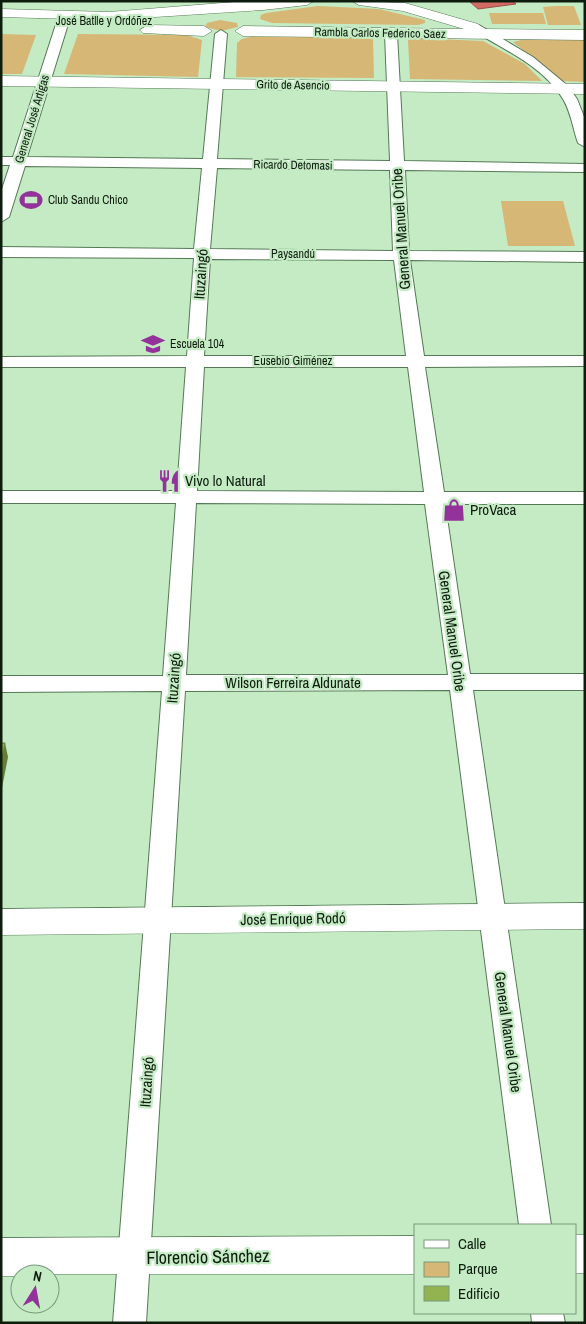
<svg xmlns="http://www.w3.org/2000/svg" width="586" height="1324" viewBox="0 0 586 1324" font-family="'Archivo Narrow',sans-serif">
  <rect width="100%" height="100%" fill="#c4ebc4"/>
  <!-- green -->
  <g fill="#d6b776">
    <path d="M318,6L379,9L425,20V23L418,25L272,23L260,19L261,15L266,13Z"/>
    <path d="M556,6H574L581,25H548L543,7Z"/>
    <path d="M489,13H543L546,24H492Z"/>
    <path d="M220,20L237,23L238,27L221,31L205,27L207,23Z"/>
    <path d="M1,34L36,35L22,74H1Z"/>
    <path d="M78,34L187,35L202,40L198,77L64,74Z"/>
    <path d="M254,36L371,37L373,39L374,78L236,77L237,43L242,39Z"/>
    <path d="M412,38L483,41L525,64L542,81L410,79L408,40Z"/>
    <path d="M526,39L585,40V82L561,81L513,42Z"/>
    <path d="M501,201H563L575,246H508Z"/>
  </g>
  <!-- water -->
  <path fill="#d46a64" stroke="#99534a" d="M469,1H512L516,4L478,9Z"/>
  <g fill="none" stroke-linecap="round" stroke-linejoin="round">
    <defs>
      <g id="street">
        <path d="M63,17L69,21L27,157L203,159L215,34L221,30L227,34L217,159L390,161L385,34L391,30L397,34L404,161L585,164V172L405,170L409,251L585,252V262L410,260L424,356H585V366L425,367L444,492H585V504H445L470,674H585V690H473L551,1225H519L450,690L185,691L146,1323H113L162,691L1,692V676H163L176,503H1V491H177L186,367H1V357L187,356L194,258L1,257V247L194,249L202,168L25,166L9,217L1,222V192L10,165H1V157H13L57,21ZM217,168L390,170L393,251L210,249ZM210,259L394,260L406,356H204ZM204,367H408L424,492L197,491ZM196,503L425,504L448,675H186Z"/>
        <path d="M479,25L533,57L568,86L577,99L585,119V147L578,143C573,129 571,112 563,99C545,68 504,49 475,32L473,29L475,26Z"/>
        <path d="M531,1313H563L565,1323H532Z"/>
      </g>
      <g id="secondary">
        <path d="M247,1H314L307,5L263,10L109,20L1,17V9L109,12Z"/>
        <path d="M352,1L405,3L478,24L481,27L479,29L585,30V40L243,36L235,31L243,26L464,29L403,11L359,5Z"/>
        <path d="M148,25L204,26L212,31L204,36L143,33L140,30Z"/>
        <path d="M1,76L585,84V94L1,86Z"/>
        <path d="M585,903V929L1,935V909Z"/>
        <rect x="575" y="1235" width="10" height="38"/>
        <path d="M415,1236V1274H20V1276H1V1238Z"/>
      </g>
    </defs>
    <!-- street casing -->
    <use href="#street" stroke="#557956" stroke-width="2"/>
    <!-- secondary casing -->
    <use href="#secondary" stroke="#557956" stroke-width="1"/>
    <!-- street -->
    <use href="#street" fill="#fff" fill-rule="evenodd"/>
    <!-- secondary -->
    <use href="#secondary" fill="#fff" fill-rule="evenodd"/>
  </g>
  <!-- shaded-wall -->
  <path fill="#667d37" d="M5,743L8,757L1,793V763Z"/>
  <!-- building -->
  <path fill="#92b34f" stroke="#667d37" d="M1,743H5L1,763Z"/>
  <!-- icons -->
  <defs>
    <symbol id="stadium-bare" viewBox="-9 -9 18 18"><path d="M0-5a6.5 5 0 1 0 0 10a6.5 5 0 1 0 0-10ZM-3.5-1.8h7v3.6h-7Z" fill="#92329a" stroke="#c4ebc4" stroke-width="2.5" paint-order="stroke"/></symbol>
    <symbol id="school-bare" viewBox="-9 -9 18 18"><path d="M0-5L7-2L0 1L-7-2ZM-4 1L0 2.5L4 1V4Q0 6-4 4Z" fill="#92329a" stroke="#c4ebc4" stroke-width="2.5" paint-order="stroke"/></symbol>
    <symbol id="restaurant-bare" viewBox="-9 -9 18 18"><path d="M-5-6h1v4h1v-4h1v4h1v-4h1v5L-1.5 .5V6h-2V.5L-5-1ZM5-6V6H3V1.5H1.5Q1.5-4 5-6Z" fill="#92329a" stroke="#c4ebc4" stroke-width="2.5" paint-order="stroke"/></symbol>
    <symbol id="shop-bare" viewBox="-9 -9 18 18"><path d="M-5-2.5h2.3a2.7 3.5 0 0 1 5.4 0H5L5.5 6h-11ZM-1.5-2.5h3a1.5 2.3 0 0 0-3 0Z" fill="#92329a" stroke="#c4ebc4" stroke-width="2.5" paint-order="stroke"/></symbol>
  </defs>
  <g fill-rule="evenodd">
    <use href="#stadium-bare" x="15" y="184" width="32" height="32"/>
    <use href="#school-bare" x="137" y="328" width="32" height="32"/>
    <use href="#restaurant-bare" x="153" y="465" width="32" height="32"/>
    <use href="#shop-bare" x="438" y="494" width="32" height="32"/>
  </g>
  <g text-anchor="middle" stroke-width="4.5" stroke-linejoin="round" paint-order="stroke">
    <!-- far-street labels -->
    <g font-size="12" fill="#0e1c0e" stroke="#c4ebc4">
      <text x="104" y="25">José Batlle y Ordóñez</text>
      <text transform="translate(380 33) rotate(1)" y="4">Rambla Carlos Federico Saez</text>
      <text transform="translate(293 85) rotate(1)" y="4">Grito de Asencio</text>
      <text transform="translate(32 119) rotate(-73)" y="4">General José Artigas</text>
      <text transform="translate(293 165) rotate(1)" y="4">Ricardo Detomasi</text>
      <text x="293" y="258">Paysandú</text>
      <text x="293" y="365">Eusebio Giménez</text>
    </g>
    <!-- far-poi labels -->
    <g font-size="12" fill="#0e1c0e" stroke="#c4ebc4" text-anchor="start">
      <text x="48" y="204">Club Sandu Chico</text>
      <text x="170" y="348">Escuela 104</text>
    </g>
    <!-- street labels -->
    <g font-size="15" fill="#0e1c0e" stroke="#c4ebc4">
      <text transform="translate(401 229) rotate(-94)" y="5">General Manuel Oribe</text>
      <text transform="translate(201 274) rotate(-86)" y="5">Ituzaingó</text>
      <text transform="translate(452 631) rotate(82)" y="5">General Manuel Oribe</text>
      <text transform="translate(174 678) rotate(-86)" y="5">Ituzaingó</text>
      <text x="293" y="688">Wilson Ferreira Aldunate</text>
      <text transform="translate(293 919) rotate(-1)" y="5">José Enrique Rodó</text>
      <text transform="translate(508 1032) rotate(82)" y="5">General Manuel Oribe</text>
      <text transform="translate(147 1082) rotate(-86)" y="5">Ituzaingó</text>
    </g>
    <!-- poi labels -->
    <g font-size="15" fill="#0e1c0e" stroke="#c4ebc4" text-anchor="start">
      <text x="185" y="486">Vivo lo Natural</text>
      <text x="470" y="515">ProVaca</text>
    </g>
    <!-- near-street labels -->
    <g font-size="18" fill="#0e1c0e" stroke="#c4ebc4">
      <text transform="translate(208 1257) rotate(-1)" y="6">Florencio Sánchez</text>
    </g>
  </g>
  <!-- border -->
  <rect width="586" height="1324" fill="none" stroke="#0e1c0e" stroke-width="5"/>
  <!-- legend -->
  <rect x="414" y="1224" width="162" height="90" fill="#c4ebc4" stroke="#7b987b"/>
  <rect x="424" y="1240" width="25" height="8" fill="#ffffff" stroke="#7b987b"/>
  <text x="458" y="1249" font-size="15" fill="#0e1c0e">Calle</text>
  <rect x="424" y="1262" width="25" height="15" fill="#d6b776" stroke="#7b987b"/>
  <text x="458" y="1274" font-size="15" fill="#0e1c0e">Parque</text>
  <rect x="424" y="1286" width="25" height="15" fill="#92b34f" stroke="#7b987b"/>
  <text x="458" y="1299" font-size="15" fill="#0e1c0e">Edificio</text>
  <!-- north arrow -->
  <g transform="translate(35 1289) rotate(11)"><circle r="24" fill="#c4ebc4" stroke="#7b987b"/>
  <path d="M0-4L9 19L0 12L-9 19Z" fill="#92329a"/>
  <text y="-8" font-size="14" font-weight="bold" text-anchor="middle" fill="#0e1c0e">N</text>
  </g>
</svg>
